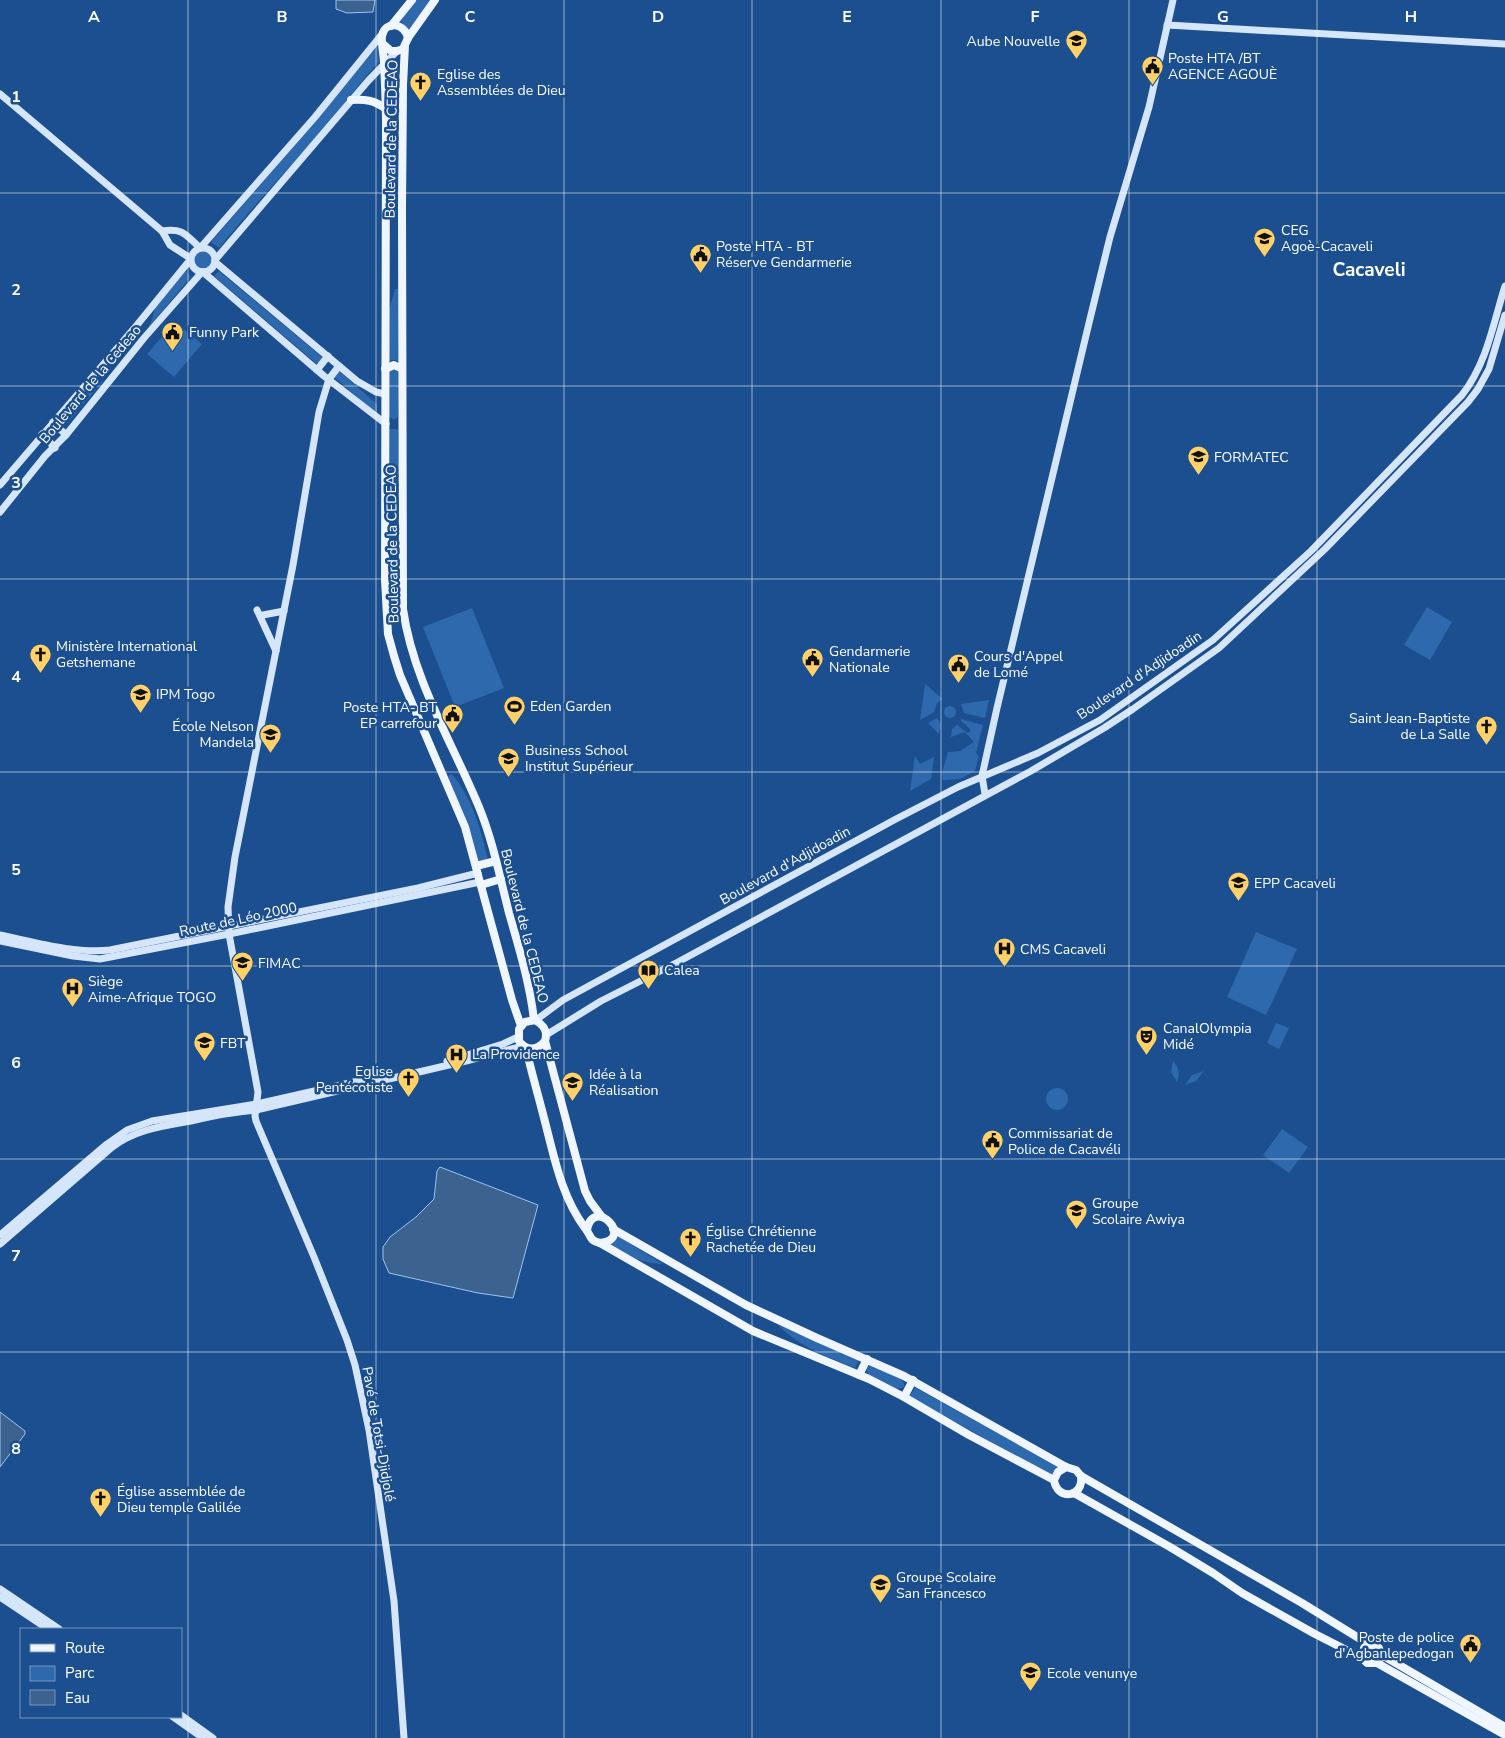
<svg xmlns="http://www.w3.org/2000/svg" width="1505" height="1738" viewBox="0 0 1505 1738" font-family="'Nunito Sans',sans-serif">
  <rect width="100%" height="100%" fill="#1b4f8f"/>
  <!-- green -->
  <g fill="#2e69ad">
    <path d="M416,0H431L409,30L400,21Z"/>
    <path d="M378,46L379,62C359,83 342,107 323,130C288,169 252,207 219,248L211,242L276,167Z"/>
    <circle cx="203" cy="260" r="10"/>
    <path d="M186,271L191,277L148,328L152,320L155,307Z"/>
    <path d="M219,271L323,358L317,364L214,276Z"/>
    <path d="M395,289H398V361L394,360L389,361V310Z"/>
    <path d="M175,322L202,344L174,377L147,354Z"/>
    <path d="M394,369L398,373V417L394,420L389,417L388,374L390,370Z"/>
    <path d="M339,371L377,404V414L334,377Z"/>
    <path d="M104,380L65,426L59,421L92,382H100Z"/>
    <path d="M389,429H398L399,472L393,491H389Z"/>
    <path d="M1427,607L1452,622L1430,660L1404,645Z"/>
    <path d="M472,608L504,688L455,707L423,627Z"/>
    <path d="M925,684L943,699L937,703L934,712L920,720Z"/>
    <path d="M989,700L985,718L964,713L961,704Z"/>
    <circle cx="950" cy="712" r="6"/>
    <path d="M937,718L941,724L939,734L928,723Z"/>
    <path d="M961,719L983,725L976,753L979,756L975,771L960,779L943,780L942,773L948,752L960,751L974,742L965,732L951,737L952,729L957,725L968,733L971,730L961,721Z"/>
    <path d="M915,756L920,764L934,757L931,779L910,791Z"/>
    <path d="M452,774C472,798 481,829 488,860L478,863L466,822L448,776Z"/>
    <path d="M1256,932L1297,949L1266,1015L1227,997Z"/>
    <path d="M1276,1023L1289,1028L1279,1049L1267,1043Z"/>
    <path d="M1173,1061C1179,1068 1180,1074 1177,1082L1171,1072Z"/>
    <path d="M1204,1071L1196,1081L1185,1085L1192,1075Z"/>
    <circle cx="1057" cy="1099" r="11"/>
    <path d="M1282,1129L1308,1147L1289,1173L1263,1155Z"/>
    <path d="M614,1234L663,1264C645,1264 621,1255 607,1242Z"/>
    <path d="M778,1325L859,1360L855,1368C826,1356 801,1348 778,1325Z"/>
    <path d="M871,1365L902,1380L904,1384V1387L897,1389L868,1374L866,1368Z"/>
    <path d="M914,1387L1059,1467L1054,1471V1477L909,1396L914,1390Z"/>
  </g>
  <!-- water -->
  <g fill="#3c6290" stroke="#9cc4f0">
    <path d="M336,0H375L373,12L347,13L336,9Z"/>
    <path d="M440,1167L538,1205L513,1298L478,1293L389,1273L383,1259V1247L390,1237L416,1217L434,1199L437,1171Z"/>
    <path d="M0,1412L25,1431V1434L0,1467Z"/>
  </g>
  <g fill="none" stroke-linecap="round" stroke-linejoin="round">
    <!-- secondary -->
    <g stroke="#d6e6fa" stroke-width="7">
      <path d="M1167,25L1505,44"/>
      <path d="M0,94L162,231L170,245L190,258"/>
      <path d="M162,231C183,228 185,234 200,248"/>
      <path d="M201,247L315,117L383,33"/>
      <circle cx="203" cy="260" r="12"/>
      <path d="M215,260L368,81L397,51"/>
      <path d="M215,262L357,381L376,392L385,394"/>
      <path d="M203,272L324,376L386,424"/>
      <path d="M339,366L329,379L319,412L293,565L235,857L228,907L229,934L258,1092L255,1116L256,1121L314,1257L347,1340L355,1365L369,1430L394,1601L404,1738"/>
      <path d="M317,370L328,356"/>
      <path d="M53,422L66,435"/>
      <path d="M42,434L55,448"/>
      <path d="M0,485L137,325L190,260"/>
      <path d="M0,512L45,456L66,435L144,338L202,272"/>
      <path d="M257,610L276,651"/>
      <path d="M263,615L284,611"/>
      <path d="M985,794L982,776L997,708L1089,323L1110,237L1149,107L1173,0"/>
      <path d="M0,935C34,942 75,954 110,950L418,888L478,873"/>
      <path d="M0,941L73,956L100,959L229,934L480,882"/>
      <path d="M536,1020L563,1000L896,819L958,787L1038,753L1100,720L1213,640L1311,551L1462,395C1487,363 1493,324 1505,286"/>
      <path d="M546,1035L601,1001L678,962L1031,771L1104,728L1133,709L1219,648L1325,549L1468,402L1478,389L1489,369L1505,315"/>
      <path d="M447,1061L503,1044L518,1037"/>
      <path d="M0,1235L107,1144L127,1130L152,1121L257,1104L385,1075"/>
      <path d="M0,1244L111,1148C134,1130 162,1126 191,1121C212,1116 233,1112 256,1110L466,1061L523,1046"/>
      <path d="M0,1589L59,1629"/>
      <path d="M0,1597L48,1629"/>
      <path d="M181,1715L213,1738"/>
      <path d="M173,1717L203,1738"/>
    </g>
    <!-- primary -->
    <g stroke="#f0f6ff" stroke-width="8">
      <path d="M391,26L412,0"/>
      <path d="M408,38C405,23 385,20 382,36C381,44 384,55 384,63C385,83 386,104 386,125L385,580L388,634L394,656L400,675L465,827L512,1000L521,1026"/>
      <path d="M383,44L391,51H397L403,49L408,38L435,0"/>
      <path d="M405,45L403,85L402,207L403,609C413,680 452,742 479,807C493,841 500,878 509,913C519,948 530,984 534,1020"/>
      <path d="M351,100C365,99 374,100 386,109"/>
      <path d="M385,369L394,365L402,369"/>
      <path d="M476,866L496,861"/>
      <path d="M481,885L501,879"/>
      <path d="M545,1041C537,1051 526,1051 519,1041V1029L525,1022L535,1020C544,1025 548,1031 545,1041L585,1191L590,1201L602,1217"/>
      <path d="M526,1048C531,1071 538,1094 544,1118C554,1156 561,1196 585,1228C591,1235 589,1241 600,1243L753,1331L869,1379L904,1397L969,1435L1054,1480"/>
      <path d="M613,1229L746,1305L817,1338L904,1376L1066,1467L1076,1470L1081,1476L1302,1603L1370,1645"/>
      <path d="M587,1230C593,1195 636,1239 600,1243"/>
      <path d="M859,1375L867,1359"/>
      <path d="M904,1397L913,1380"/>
      <path d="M1066,1467L1058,1472L1054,1480C1057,1501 1084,1498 1081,1476"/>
      <path d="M1074,1493L1170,1547L1213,1573L1242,1593L1315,1634L1362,1658L1367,1663H1377L1505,1735"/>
      <path d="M1382,1655L1505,1727"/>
      <path d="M1362,1658L1364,1648L1372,1645L1379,1648L1381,1658"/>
    </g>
  </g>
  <!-- grid -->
  <path fill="none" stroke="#fff" stroke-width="1" stroke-opacity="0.55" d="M188,0V1738M376,0V1738M564,0V1738M752,0V1738M941,0V1738M1129,0V1738M1317,0V1738M0,193H1505M0,386H1505M0,579H1505M0,772H1505M0,966H1505M0,1159H1505M0,1352H1505M0,1545H1505"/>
  <!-- icons -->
  <defs>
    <symbol id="school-pin" viewBox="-11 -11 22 30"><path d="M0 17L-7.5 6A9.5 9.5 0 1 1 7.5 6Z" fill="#ffd166" stroke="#1b4f8f"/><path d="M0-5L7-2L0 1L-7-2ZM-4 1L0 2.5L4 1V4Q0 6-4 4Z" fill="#111"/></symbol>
    <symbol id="civic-pin" viewBox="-11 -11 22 30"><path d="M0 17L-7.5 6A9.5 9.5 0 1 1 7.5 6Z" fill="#ffd166" stroke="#1b4f8f"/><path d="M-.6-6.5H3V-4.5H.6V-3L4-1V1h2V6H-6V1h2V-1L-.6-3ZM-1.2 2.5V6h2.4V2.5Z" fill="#111"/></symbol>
    <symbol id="church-pin" viewBox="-11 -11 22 30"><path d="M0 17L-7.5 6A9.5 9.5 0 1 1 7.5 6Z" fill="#ffd166" stroke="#1b4f8f"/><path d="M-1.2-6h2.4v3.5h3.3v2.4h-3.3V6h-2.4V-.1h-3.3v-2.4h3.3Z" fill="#111"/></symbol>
    <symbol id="university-pin" viewBox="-11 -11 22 30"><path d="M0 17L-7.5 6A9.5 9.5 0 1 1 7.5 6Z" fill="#ffd166" stroke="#1b4f8f"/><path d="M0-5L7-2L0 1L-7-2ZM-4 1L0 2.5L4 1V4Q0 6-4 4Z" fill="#111"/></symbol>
    <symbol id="stadium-pin" viewBox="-11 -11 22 30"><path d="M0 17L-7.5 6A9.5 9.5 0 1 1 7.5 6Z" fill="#ffd166" stroke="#1b4f8f"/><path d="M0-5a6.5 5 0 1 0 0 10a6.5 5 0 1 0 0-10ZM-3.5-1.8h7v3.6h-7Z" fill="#111"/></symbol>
    <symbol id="hospital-pin" viewBox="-11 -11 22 30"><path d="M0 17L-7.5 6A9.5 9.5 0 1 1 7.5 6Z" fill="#ffd166" stroke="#1b4f8f"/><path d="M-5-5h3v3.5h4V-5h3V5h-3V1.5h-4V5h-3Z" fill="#111"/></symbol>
    <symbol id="library-pin" viewBox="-11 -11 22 30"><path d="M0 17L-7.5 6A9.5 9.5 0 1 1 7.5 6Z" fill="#ffd166" stroke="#1b4f8f"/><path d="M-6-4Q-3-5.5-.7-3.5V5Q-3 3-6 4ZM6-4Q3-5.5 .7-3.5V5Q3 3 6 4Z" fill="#111"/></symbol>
    <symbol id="theatre-pin" viewBox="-11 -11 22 30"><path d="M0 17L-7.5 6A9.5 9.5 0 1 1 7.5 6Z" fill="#ffd166" stroke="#1b4f8f"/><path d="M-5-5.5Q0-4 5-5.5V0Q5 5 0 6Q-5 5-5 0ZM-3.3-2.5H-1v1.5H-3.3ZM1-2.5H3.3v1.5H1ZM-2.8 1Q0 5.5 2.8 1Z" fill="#111"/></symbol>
  </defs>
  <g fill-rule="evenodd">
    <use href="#school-pin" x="1064" y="28" width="25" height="34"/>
    <use href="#civic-pin" x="1140" y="54" width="25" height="34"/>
    <use href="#church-pin" x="408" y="70" width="25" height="34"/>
    <use href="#school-pin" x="1252" y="226" width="25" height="34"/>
    <use href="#civic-pin" x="688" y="242" width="25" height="34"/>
    <use href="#civic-pin" x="160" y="320" width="25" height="34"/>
    <use href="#university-pin" x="1186" y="444" width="25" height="34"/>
    <use href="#church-pin" x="28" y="642" width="25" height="34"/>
    <use href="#civic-pin" x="800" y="646" width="25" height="34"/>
    <use href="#civic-pin" x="946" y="652" width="25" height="34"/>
    <use href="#university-pin" x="128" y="682" width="25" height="34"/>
    <use href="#stadium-pin" x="502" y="694" width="25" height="34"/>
    <use href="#civic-pin" x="440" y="702" width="25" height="34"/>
    <use href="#church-pin" x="1474" y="714" width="25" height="34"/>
    <use href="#school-pin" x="258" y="722" width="25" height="34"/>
    <use href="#university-pin" x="496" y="746" width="25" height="34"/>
    <use href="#school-pin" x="1226" y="870" width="25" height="34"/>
    <use href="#hospital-pin" x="992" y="936" width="25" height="34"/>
    <use href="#university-pin" x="230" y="950" width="25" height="34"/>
    <use href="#library-pin" x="636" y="958" width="25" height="34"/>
    <use href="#hospital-pin" x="60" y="976" width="25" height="34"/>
    <use href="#theatre-pin" x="1134" y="1024" width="25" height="34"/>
    <use href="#university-pin" x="192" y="1030" width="25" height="34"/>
    <use href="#hospital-pin" x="444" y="1042" width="25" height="34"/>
    <use href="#church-pin" x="396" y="1066" width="25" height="34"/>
    <use href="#school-pin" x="560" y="1070" width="25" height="34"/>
    <use href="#civic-pin" x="980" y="1128" width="25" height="34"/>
    <use href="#school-pin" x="1064" y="1198" width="25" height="34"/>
    <use href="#church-pin" x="678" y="1226" width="25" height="34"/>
    <use href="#church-pin" x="88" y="1486" width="25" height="34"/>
    <use href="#school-pin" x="868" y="1572" width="25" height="34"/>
    <use href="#civic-pin" x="1458" y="1632" width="25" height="34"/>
    <use href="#school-pin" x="1018" y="1660" width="25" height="34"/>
  </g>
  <g text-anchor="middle" stroke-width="5" stroke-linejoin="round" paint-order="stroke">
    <!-- poi labels -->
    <g font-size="14" fill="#fff" stroke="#1b4f8f" text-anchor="start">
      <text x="1060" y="46" text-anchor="end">Aube Nouvelle</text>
      <text x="1168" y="63">Poste HTA /BT<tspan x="1168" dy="16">AGENCE AGOUÈ</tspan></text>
      <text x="437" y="79">Eglise des<tspan x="437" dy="16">Assemblées de Dieu</tspan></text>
      <text x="1281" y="235">CEG<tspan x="1281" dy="16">Agoè-Cacaveli</tspan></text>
      <text x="716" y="251">Poste HTA - BT<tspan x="716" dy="16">Réserve Gendarmerie</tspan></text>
      <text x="189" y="337">Funny Park</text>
      <text x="1214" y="462">FORMATEC</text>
      <text x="56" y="651">Ministère International<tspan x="56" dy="16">Getshemane</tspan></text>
      <text x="829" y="656">Gendarmerie<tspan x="829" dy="16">Nationale</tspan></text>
      <text x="974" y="661">Cours d'Appel<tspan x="974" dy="16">de Lomé</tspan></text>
      <text x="156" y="699">IPM Togo</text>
      <text x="530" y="711">Eden Garden</text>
      <text x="437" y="712" text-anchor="end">Poste HTA- BT<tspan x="437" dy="16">EP carrefour</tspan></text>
      <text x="1470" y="723" text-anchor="end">Saint Jean-Baptiste<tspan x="1470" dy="16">de La Salle</tspan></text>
      <text x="254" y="731" text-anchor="end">École Nelson<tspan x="254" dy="16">Mandela</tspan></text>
      <text x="525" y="755">Business School<tspan x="525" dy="16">Institut Supérieur</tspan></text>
      <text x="1254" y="888">EPP Cacaveli</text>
      <text x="1020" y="954">CMS Cacaveli</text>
      <text x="258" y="968">FIMAC</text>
      <text x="664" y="975">Calea</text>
      <text x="88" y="986">Siège<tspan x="88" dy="16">Aime-Afrique TOGO</tspan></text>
      <text x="1163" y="1033">CanalOlympia<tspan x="1163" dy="16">Midé</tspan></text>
      <text x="220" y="1048">FBT</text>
      <text x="472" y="1059">La Providence</text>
      <text x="393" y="1076" text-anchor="end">Eglise<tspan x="393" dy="16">Pentécotiste</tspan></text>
      <text x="589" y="1079">Idée à la<tspan x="589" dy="16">Réalisation</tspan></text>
      <text x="1008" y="1138">Commissariat de<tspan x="1008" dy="16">Police de Cacavéli</tspan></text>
      <text x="1092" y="1208">Groupe<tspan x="1092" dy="16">Scolaire Awiya</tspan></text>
      <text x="706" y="1236">Église Chrétienne<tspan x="706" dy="16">Rachetée de Dieu</tspan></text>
      <text x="117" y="1496">Église assemblée de<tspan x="117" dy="16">Dieu temple Galilée</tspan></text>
      <text x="896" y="1582">Groupe Scolaire<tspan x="896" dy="16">San Francesco</tspan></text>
      <text x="1454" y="1642" text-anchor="end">Poste de police<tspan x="1454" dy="16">d'Agbanlepedogan</tspan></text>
      <text x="1047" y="1678">Ecole venunye</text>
    </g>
    <!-- street labels -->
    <g font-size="14" fill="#fff" stroke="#1b4f8f">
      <text transform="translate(391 139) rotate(-89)" y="5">Boulevard de la CEDEAO</text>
      <text transform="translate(90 384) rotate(-50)" y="5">Boulevard de la Cedeao</text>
      <text transform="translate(392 544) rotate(-91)" y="5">Boulevard de la CEDEAO</text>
      <text transform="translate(1139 675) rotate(-34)" y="5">Boulevard d'Adjidoadin</text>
      <text transform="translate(785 865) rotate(-29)" y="5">Boulevard d'Adjidoadin</text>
      <text transform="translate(238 919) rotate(-12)" y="5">Route de Léo 2000</text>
      <text transform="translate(525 926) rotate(76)" y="5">Boulevard de la CEDEAO</text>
      <text transform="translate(379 1434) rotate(80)" y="5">Pavé de Totsi-Djidjolé</text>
    </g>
    <!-- district labels -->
    <g font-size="19" font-weight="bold" fill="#fff" stroke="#1b4f8f">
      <text x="1369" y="276">Cacaveli</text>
    </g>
  </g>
  <g font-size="16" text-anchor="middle" font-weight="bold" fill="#fff" stroke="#1b4f8f" stroke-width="5" stroke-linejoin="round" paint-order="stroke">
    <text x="94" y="22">A</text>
    <text x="282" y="22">B</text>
    <text x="470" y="22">C</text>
    <text x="658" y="22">D</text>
    <text x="847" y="22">E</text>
    <text x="1035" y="22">F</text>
    <text x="1223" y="22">G</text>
    <text x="1411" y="22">H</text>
    <text x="16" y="102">1</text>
    <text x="16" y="295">2</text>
    <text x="16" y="488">3</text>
    <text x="16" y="682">4</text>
    <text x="16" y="875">5</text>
    <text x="16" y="1068">6</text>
    <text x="16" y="1261">7</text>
    <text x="16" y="1454">8</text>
  </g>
  <!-- legend -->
  <rect x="20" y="1628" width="162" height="90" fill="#1b4f8f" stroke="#7695bc"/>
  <rect x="30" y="1644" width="25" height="8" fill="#f0f6ff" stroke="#7695bc"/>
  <text x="65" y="1653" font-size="15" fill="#ffffff">Route</text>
  <rect x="30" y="1666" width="25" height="15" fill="#2e69ad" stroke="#7695bc"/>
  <text x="65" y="1678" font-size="15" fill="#ffffff">Parc</text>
  <rect x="30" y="1690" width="25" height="15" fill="#3c6290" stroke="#7695bc"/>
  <text x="65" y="1703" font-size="15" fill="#ffffff">Eau</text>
</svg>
